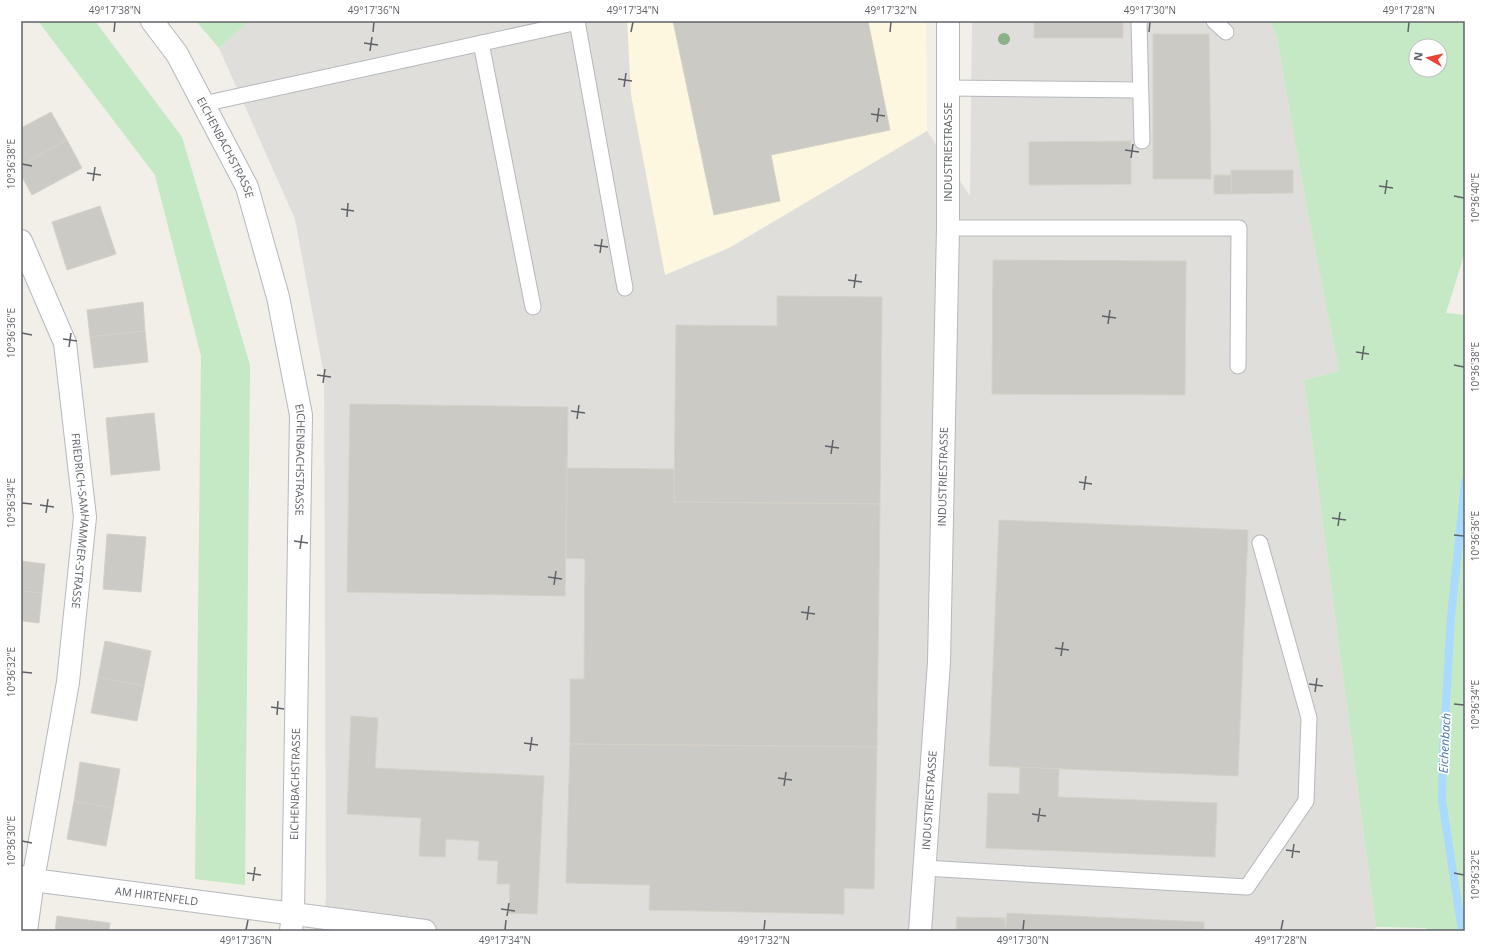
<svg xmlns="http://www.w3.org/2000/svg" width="1486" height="952" viewBox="0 0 1486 952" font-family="'Open Sans',sans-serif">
  <rect width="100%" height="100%" fill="#f1efe8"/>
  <!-- commercial -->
  <path fill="#fef7e0" d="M627,21H926L927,131L729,248L665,275L631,95Z"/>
  <!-- industrial -->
  <path fill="#e0deda" d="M249,21H627L631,95L665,275L729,248L927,131L970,196L972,21H1270L1277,37L1304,193L1339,371L1304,380L1376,927L1374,931H322L326,898L324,375L295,219L219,48Z"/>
  <!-- green -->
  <g fill="#c5e8c5" fill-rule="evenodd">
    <path d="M38,21H95L182,137L250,365L245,885L195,879L201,356L155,175Z"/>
    <path d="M196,21H249L219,48Z"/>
    <path d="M1270,21H1465V252L1446,313L1465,315V931H1427L1426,928L1376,927L1304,380L1339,371L1304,193L1277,37ZM1416,46H1440V70H1416Z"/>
  </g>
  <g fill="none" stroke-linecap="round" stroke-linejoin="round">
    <!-- stream -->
    <path stroke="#aadaff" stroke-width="8" d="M1462,931L1442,800L1443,754L1451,617L1465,482"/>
  </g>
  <!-- building -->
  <g fill="#cccac5" stroke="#d6d1c6">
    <path d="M673,21H868L890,130L771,155L780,201L714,215Z"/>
    <rect x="1034" y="21" width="89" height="17"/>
    <path d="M1153,34H1209L1211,179H1153Z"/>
    <path d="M51,112L67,140L21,165V128Z"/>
    <path d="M67,140L82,168L32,195L21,175V165Z"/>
    <path d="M1131,141V184L1029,185V142Z"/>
    <path d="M1231,170H1293V193L1231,194Z"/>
    <rect x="1214" y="175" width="17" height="19"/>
    <path d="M100,206L116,254L67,270L52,222Z"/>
    <path d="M993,260L1186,261L1185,395L992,394Z"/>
    <path d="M777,296L882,297L880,504L674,502L676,325L777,326Z"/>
    <path d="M143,302L145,331L90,337L87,310Z"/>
    <path d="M145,331L148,362L94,368L90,337Z"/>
    <path d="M350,404L568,407L565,596L347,592Z"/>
    <path d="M154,413L160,470L111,475L106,418Z"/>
    <path d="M567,468L674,469V502L880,504L877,747L570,744V679H584L585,559L566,558Z"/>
    <path d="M999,520L1248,530L1238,776L989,766Z"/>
    <path d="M107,534L146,537L141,592L103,589Z"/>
    <path d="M21,561L45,564L42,593L21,591Z"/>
    <path d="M21,591L42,593L39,623L21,621Z"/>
    <path d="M105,641L151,651L144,686L98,677Z"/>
    <path d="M98,677L144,686L137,721L91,713Z"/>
    <path d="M351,716L378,718L375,768L544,776L537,914L509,913L510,884H497L498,861L478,860L479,841L446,839L445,857L419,856L421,818L347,814Z"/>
    <path d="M570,744L877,747L874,889L844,888V914L649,910L650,885L566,883Z"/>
    <path d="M80,762L120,769L113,808L74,801Z"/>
    <path d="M1020,767L1059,769L1058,797L1217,803L1215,857L986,848L988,793L1019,794Z"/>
    <path d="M74,801L113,808L106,846L67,839Z"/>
    <path d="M1007,913L1204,922V931H1005Z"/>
    <path d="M57,916L110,923L109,931H55Z"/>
    <path d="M957,917L1005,918V931H956Z"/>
  </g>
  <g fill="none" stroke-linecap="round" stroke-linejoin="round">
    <defs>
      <g id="service">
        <path d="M577,21L625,288"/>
        <path d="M1139,21L1142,141"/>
        <path d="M1214,21L1226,32"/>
        <path d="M481,43L533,307"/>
        <path d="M948,88L1140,90"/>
        <path d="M203,104L578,22"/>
        <path d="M948,228H1239L1238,366"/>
        <path d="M924,868L1247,887L1306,801L1309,718L1260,543"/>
      </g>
      <g id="minor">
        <path id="s1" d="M21,241L65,343L85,517L68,682L33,880L26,931"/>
        <path id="s2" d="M21,877L33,880L425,931"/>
        <path id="s3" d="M920,931L939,662L948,228V21"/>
      </g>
      <g id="tertiary">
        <path id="s4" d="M152,21L177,54L247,187L278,297L301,415L293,913L291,931"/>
      </g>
    </defs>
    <!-- service casing -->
    <use href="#service" stroke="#b5b8bc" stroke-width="17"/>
    <!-- minor casing -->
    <use href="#minor" stroke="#b5b8bc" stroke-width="24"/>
    <!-- tertiary casing -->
    <use href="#tertiary" stroke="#b5b8bc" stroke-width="24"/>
    <!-- service -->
    <use href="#service" stroke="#fff" stroke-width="15"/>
    <!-- minor -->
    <use href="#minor" stroke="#fff" stroke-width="22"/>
    <!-- tertiary -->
    <use href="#tertiary" stroke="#fff" stroke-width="22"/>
  </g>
  <!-- trees -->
  <circle fill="#89b387" cx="1004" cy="39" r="6"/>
  <!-- ticks -->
  <path fill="none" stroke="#5f6368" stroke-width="1.5" d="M114,32L115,22M373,32L374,22M631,32L633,22M890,32L891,22M1149,32L1150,22M1408,32L1409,22M364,43L378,45M370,51L372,37M618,79L632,81M624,87L626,73M871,114L885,116M877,122L879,108M1125,150L1139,152M1131,158L1133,144M22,164L32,166M87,173L101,175M93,181L95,167M1379,186L1393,188M1385,194L1387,180M1454,196L1464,198M341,209L354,211M347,217L348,203M594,245L608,247M600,253L602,239M848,280L862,282M854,288L856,274M1102,316L1116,318M1108,324L1110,310M22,333L32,335M63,339L77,341M69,347L71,333M1356,352L1369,354M1362,360L1364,346M1454,365L1464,367M317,375L331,377M323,383L325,369M571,411L585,413M577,419L579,405M825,446L839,448M831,454L833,440M1079,482L1092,484M1084,490L1086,476M22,503L32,504M40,505L54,507M46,513L48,499M1332,518L1346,520M1338,526L1340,512M1454,535L1464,536M294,541L308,543M300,549L302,535M548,577L562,579M554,585L556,571M801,612L815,614M807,620L809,606M1055,648L1069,650M1061,656L1063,642M22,672L32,673M1309,684L1323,686M1315,692L1317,678M1454,704L1464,705M271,707L284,709M277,715L278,701M524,743L538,745M530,751L532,737M778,778L792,780M784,786L786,772M1032,814L1046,816M1038,822L1040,808M22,841L32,843M1286,850L1300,852M1292,858L1294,844M247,873L261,875M1454,873L1464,875M253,881L255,867M501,909L515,911M507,916L509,903M246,930L248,920M505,930L506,920M764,930L765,920M1023,930L1024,920M1281,930L1283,920"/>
  <g text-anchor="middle" stroke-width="3.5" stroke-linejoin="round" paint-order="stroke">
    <!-- street labels -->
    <g font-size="11" fill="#5f6368" stroke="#fff">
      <text dy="4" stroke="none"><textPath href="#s4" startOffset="147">EICHENBACHSTRASSE</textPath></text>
      <text transform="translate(948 152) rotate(-90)" y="4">INDUSTRIESTRASSE</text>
      <text dy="4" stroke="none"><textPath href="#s4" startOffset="471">EICHENBACHSTRASSE</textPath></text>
      <text dy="4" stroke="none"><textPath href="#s3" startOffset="455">INDUSTRIESTRASSE</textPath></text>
      <text dy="4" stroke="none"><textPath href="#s1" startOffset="290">FRIEDRICH-SAMHAMMER-STRASSE</textPath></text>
      <text transform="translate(295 784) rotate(-89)" y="4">EICHENBACHSTRASSE</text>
      <text dy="4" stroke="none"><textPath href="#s3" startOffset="131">INDUSTRIESTRASSE</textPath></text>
      <text dy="4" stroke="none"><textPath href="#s2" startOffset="137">AM HIRTENFELD</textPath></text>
    </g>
    <!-- water labels -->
    <g font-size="12" font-style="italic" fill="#4174aa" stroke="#fff">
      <text transform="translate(1445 743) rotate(-87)" y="4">Eichenbach</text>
    </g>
  </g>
  <!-- border -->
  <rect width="1486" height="952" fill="none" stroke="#ffffff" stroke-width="44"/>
  <!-- north arrow -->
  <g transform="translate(1428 58) rotate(278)"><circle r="19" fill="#ffffff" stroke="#bfc1c3"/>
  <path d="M0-3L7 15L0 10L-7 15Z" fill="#ea4335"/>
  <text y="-6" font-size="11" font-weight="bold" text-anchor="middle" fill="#5f6368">N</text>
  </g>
  <rect x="22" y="22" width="1442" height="908" fill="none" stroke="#5f6368" stroke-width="1.5"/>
  <g font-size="10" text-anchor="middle" fill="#5f6368">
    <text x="115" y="14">49°17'38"N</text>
    <text x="374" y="14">49°17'36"N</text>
    <text x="633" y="14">49°17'34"N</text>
    <text x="891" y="14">49°17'32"N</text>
    <text x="1150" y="14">49°17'30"N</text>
    <text x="1409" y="14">49°17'28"N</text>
    <text transform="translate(11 164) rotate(-90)" y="4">10°36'38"E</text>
    <text transform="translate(1475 198) rotate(-90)" y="4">10°36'40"E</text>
    <text transform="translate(11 333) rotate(-90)" y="4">10°36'36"E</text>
    <text transform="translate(1475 367) rotate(-90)" y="4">10°36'38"E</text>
    <text transform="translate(11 503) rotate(-90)" y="4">10°36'34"E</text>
    <text transform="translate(1475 536) rotate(-90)" y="4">10°36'36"E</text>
    <text transform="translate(11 672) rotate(-90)" y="4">10°36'32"E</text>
    <text transform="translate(1475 705) rotate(-90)" y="4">10°36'34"E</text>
    <text transform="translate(11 841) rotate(-90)" y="4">10°36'30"E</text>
    <text transform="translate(1475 875) rotate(-90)" y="4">10°36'32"E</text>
    <text x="246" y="944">49°17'36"N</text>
    <text x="505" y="944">49°17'34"N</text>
    <text x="764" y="944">49°17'32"N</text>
    <text x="1023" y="944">49°17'30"N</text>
    <text x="1281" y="944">49°17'28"N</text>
  </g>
</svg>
